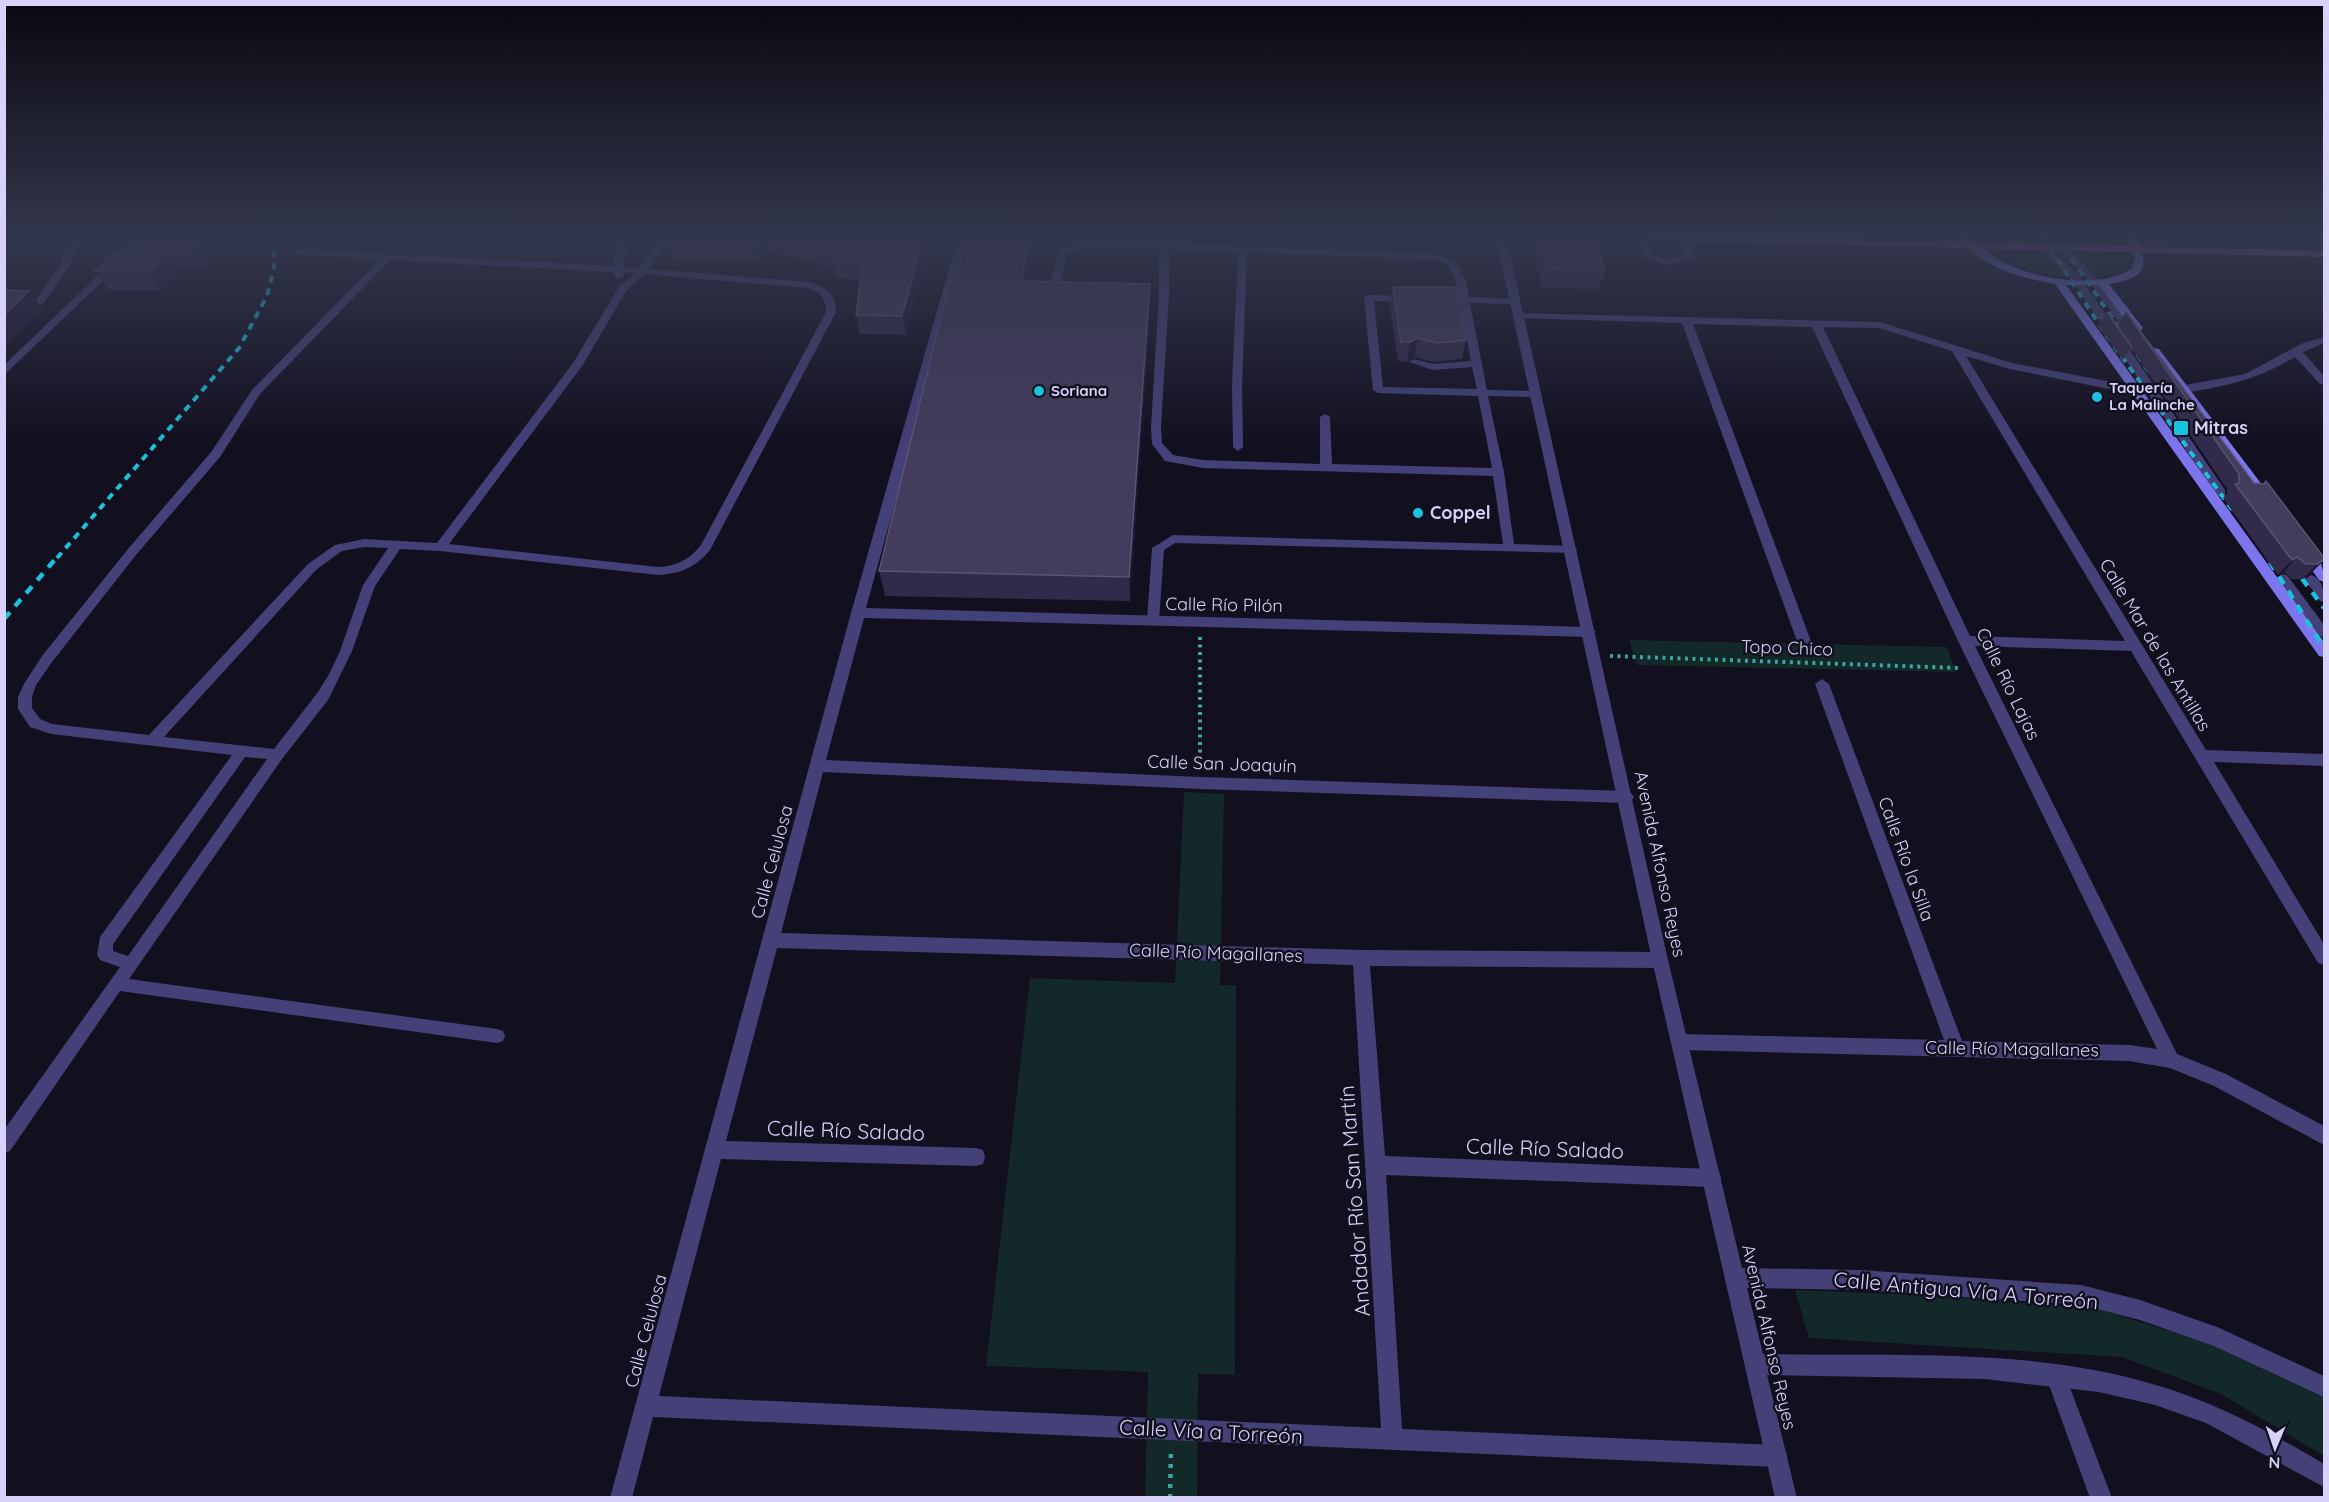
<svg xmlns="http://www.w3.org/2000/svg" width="2329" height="1502" viewBox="0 0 2329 1502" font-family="Quicksand,sans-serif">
  <rect width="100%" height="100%" fill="#120f1f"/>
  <!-- green -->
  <g fill="#132828">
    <path d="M1997,254L2131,255C2104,297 2032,274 1997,254Z"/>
    <path d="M1629,640L1947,647L1956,672L1637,665Z"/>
    <path d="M1184,792L1224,794L1220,985H1236L1235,1375L1198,1374L1197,1497H1145L1148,1372L986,1366L1030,978L1175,983Z"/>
    <path d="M1795,1290L1943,1296L2098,1309L2213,1344L2324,1396V1456L2221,1394L2122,1357L1809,1338Z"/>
  </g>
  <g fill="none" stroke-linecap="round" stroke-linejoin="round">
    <!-- path-far1 -->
    <g stroke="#3ca4a2" stroke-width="4" stroke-dasharray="3 4.5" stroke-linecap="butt">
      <path d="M1200,637V765"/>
      <path d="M1610,656L1959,668"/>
    </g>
    <!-- path -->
    <path stroke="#3ca4a2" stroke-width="4.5" stroke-dasharray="4 6" stroke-linecap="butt" d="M1170,1498L1171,1450"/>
    <!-- service -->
    <g fill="#444078" fill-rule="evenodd">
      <path d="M71,237H80L71,264L42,305H36L34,303L61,264Z"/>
      <path d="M620,237H630L622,267L640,268L662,237H671L649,269L808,282C825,286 836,293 836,312L710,550C696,567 680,574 658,575L440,551L400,549L375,586L352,651L328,700L282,759L129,979L497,1029L503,1031L505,1036L503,1041L497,1043L120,991L10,1151L4,1153V1130L120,967L100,960L97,955L100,937L232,755L51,734L30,727L18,709V697L24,684L42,656L128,549L212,451L252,390L380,259L299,255L294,252L299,249L613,266ZM390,260L613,272L616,278L619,279L624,276L623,272L635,273L619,287L573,363L437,543L364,539L335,545L308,564L149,735L52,724L40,719L32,708V697L36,685L52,662L136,555L220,457L260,394ZM645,274L807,288C821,292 826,298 826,312L701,545C689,560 677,566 658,567L449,544L582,366L626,291ZM364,547L388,548L363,585L340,651L328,676L318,692L274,749L164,737L316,570L342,551ZM245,757L267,759L128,956L113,951V944Z"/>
      <path d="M1159,237H1169V244L1437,254L1454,260L1465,278L1469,297L1517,299L1519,301L1514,304L1470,303L1487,390L1535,391L1540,394L1535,397L1488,396L1504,472L1514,544L1571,546L1575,547L1577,550L1575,553L1175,543L1164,550L1159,621L1157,624H1149L1147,621L1152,548L1173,535L1503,544L1493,476L1203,468L1165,461L1152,444L1151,427L1159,294V249L1087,247L1067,253L1058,292L1053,295L1048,292L1060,249L1086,241L1159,244ZM1169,249L1238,252L1232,386L1233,447L1238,451L1243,447L1242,386L1247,252L1436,260L1447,264L1455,278L1459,297L1451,300L1460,303L1471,361L1433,364L1414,359L1409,362L1433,370L1472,367L1477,389L1383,387L1374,301L1409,302L1414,299L1409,296L1369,295L1364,298L1373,390L1378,393L1478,396L1492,468L1332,464L1330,417L1325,414L1320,417V464L1203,460L1173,455L1162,443L1161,427L1169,294Z"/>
      <path d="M1637,237H1646L1653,255L1667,259L1684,256L1679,238L1688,237L1694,254L1693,258L1667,265L1646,259Z"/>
      <path d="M1964,237C2022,237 2046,233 2085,284L2225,490V496H2217L2076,286C2040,242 2022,241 1968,240Z"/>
      <path d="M2045,239C2073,236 2121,311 2136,332L2135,334H2127C2103,300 2081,265 2045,243Z"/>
      <path d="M2283,574L2287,575L2324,625V637L2320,636L2279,581L2277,578Z"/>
      <path d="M2311,575C2323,579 2324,591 2324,602L2320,601L2305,579Z"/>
    </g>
    <!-- minor -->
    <g fill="#444078" fill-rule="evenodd">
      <path d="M138,237H149L4,375V365Z"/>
      <path d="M958,237H968L866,608L1589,627L1596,632L1589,637L864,618L826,760L1200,777L1626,791L1631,793L1634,797L1631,801L1626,803L1200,789L823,772L781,933L1361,950L1660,952L1666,955L1668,960L1666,965L1660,968L1370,966L1385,1156L1712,1169L1719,1171L1721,1178L1719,1185L1712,1187L1386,1175L1402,1429L1776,1445L1784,1448L1787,1456L1784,1464L1776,1467L653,1417L632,1498H610L851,613ZM777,948L1353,965L1381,1428L659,1396L721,1159L976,1166L983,1164L985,1157L983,1150L976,1148L726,1141Z"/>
      <path d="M1517,313L1880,322L2012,363L2138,387L2140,390L2134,394L2010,369L1966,356L2206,750L2324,754V766L2214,762L2324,944V965L2318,963L2131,651L1975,646L2177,1054L2226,1074L2324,1126V1145L2214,1086L2170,1068L2129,1061L1681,1050L1675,1048L1672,1042L1675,1036L1681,1034L1944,1040L1815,684L1822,679L1829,684L1962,1041L2129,1045L2157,1049L1958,641L1812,327L1693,324L1812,644L1805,649L1798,644L1682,323L1513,318V314ZM1823,327L1879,328L1952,351L2125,641L1970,636Z"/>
      <path d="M2324,337V343L2303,352L2324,376V385L2320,384L2295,357C2256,380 2230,385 2185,393L2179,389L2185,385L2245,374L2303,343Z"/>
      <path d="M2055,1364L2062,1367L2112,1498H2090L2045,1374L2048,1367Z"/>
    </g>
    <!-- tertiary -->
    <path fill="#444078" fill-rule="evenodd" d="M1496,237H1506L1668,960L1742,1268L1860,1270L2081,1285L2140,1300L2217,1327L2324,1376V1397L2214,1346L2140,1320L2081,1305L1860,1290L1747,1288L1763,1354C1891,1357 2033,1347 2156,1385C2217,1403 2270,1432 2324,1464V1487L2206,1423L2155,1405L2099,1392L1984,1379L1767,1375L1797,1498H1775L1652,960Z"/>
    <!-- secondary -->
    <g fill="#7c75ee" fill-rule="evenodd">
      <path d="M1958,237C1975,237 1986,253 2001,261C2037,280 2096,290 2131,269L2135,257L2126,237H2136C2151,270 2143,278 2109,284L2143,328L2141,330H2133L2099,285H2066L2324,642V657L2319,656L2055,284C2019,278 1982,267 1958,237Z"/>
      <path d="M2155,348L2159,349L2269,494V500H2261L2149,351Z"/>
      <path d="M2305,545C2319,551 2324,568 2324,582L2319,580L2298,550Z"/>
    </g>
    <!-- primary -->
    <path fill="#c066ed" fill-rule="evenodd" d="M1646,237H1785L2324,251V257L1651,240Z"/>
    <!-- rail-far1 -->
    <g stroke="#1bc2dd" stroke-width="4" stroke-dasharray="7 6" stroke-linecap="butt">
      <path d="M2043,237L2102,329L2233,511"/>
      <path d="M2057,237L2149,372"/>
      <path d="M57,558L239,348L267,296L274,269V237"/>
    </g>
    <!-- rail -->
    <g stroke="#1bc2dd" stroke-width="4.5" stroke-dasharray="9 8" stroke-linecap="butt">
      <path d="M2270,562L2324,648"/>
      <path d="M2292,565L2324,608"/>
      <path d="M4,619L58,556"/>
    </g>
  </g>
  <!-- wall -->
  <g fill="#322a4a">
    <path d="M145,237H211L219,251L203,268L180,269L162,290H109L95,271L131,252Z"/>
    <path d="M668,237H909L923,238L926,257L906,335L860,334L856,315L860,280L837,278L835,268L765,251L761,262L673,259L666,240Z"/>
    <path d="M968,237H1035L1028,281L1150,284V309L1130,601L885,596L879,571L954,280Z"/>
    <path d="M1539,239L1605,270L1599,289L1542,288L1534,258Z"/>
    <path d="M1393,287L1466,340L1462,359L1433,362L1415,357L1407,362L1398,361L1390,306Z"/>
    <path d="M2126,312L2254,483L2325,559L2311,573L2303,579H2292L2284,572L2278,575L2223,498L2227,494V489L2131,348L2123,360L2098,326L2107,313L2117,326Z"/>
  </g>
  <!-- shaded-wall -->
  <g fill="#1d1731">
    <path d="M202,237H211L219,251L203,268L191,249Z"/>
    <path d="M758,237H762L765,251L761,262L756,243Z"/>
    <path d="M1029,237H1035L1024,306L1022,281Z"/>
    <path d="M923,238L926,257L906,335L902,316Z"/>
    <path d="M167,250L180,269L162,290L149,271Z"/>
    <path d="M1150,284V309L1130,601L1129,577Z"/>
    <path d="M29,291L44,310L4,349V315Z"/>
    <path d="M1418,338L1415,357L1407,362L1410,342Z"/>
    <path d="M2297,557L2284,572L2278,575L2292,560Z"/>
    <path d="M2325,559L2311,573L2303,579L2317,564Z"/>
  </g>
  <!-- building -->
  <g fill="#433c5d" stroke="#5b5376" stroke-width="1.5">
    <path d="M145,237H202L191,249L167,250L149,271H95L115,251L131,252Z"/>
    <path d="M668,237H758L756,243L666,240Z"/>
    <path d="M781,237H909L923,238L902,316L856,315L863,262L833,259L837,251Z"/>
    <path d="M968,237H1029L1022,281L1150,284L1129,577L879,571L950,280H954Z"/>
    <path d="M1539,239L1595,240L1605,270L1547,269Z"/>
    <path d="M1393,287H1456L1466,340L1437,343L1418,338L1410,342H1401Z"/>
    <path d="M4,290L29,291L4,315Z"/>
    <path d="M2126,312L2254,483L2264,484L2266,481L2325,559L2317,564H2306L2297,557L2292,560L2235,484L2239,483V474Z"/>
    <path d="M2107,313H2109L2132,347Z"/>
  </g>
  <!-- sky -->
  <linearGradient id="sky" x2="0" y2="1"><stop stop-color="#0a0811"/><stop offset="0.53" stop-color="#33374d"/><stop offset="1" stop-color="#33374d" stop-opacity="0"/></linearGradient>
  <rect width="2329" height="448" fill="url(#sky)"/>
  <!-- markers -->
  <g fill="#1bc2dd" stroke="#120f1f" stroke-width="2">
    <circle cx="1039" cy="391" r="6"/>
    <circle cx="2097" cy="397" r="6"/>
    <rect x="2173" y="420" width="16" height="16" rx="3"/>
    <circle cx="1418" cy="513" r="6"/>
  </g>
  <g text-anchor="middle" stroke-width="5" stroke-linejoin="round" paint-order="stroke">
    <!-- far-poi labels -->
    <g font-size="15" font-weight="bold" fill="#d8d2fa" stroke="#120f1f" text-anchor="start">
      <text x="2109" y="393">Taquería<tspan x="2109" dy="17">La Malinche</tspan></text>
      <text x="1051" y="396">Soriana</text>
    </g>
    <!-- poi labels -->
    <g font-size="18" font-weight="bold" fill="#d8d2fa" stroke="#120f1f" text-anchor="start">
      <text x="2194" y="434">Mitras</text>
      <text x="1430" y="519">Coppel</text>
    </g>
    <!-- street labels -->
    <g font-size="18" fill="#d8d2fa" stroke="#120f1f">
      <text transform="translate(1224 605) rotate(1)" y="6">Calle Río Pilón</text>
      <text transform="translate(2155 645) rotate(59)" y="6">Calle Mar de las Antillas</text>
      <text transform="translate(1787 648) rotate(2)" y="6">Topo Chico</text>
      <text transform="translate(2008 684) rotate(64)" y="6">Calle Río Lajas</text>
      <text transform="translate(1222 764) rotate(2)" y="6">Calle San Joaquín</text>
      <text transform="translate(1906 859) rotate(70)" y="6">Calle Río la Silla</text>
      <text transform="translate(772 862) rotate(-75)" y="6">Calle Celulosa</text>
      <text transform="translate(1660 864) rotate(78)" y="6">Avenida Alfonso Reyes</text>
      <text transform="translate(1216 953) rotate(2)" y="6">Calle Río Magallanes</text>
      <text transform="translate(2012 1049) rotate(1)" y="6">Calle Río Magallanes</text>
      <text transform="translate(646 1331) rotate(-75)" y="6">Calle Celulosa</text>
      <text transform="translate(1769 1337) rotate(77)" y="6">Avenida Alfonso Reyes</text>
    </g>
    <!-- near-street labels -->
    <g font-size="21" fill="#d8d2fa" stroke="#120f1f">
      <text transform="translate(846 1131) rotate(2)" y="7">Calle Río Salado</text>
      <text transform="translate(1545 1149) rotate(2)" y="7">Calle Río Salado</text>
      <text transform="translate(1355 1201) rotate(-94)" y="7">Andador Río San Martín</text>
      <text transform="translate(1966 1291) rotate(5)" y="7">Calle Antigua Vía A Torreón</text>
      <text transform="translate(1211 1432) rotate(3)" y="7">Calle Vía a Torreón</text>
    </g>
  </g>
  <!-- border -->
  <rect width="2329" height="1502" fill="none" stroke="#d8d2fa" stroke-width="12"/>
  <!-- north arrow -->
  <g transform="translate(2275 1448) rotate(182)" stroke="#120f1f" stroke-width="4.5" paint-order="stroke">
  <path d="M0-4.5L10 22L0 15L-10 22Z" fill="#d8d2fa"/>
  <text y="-9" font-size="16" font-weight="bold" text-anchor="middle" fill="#d8d2fa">N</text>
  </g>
</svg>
